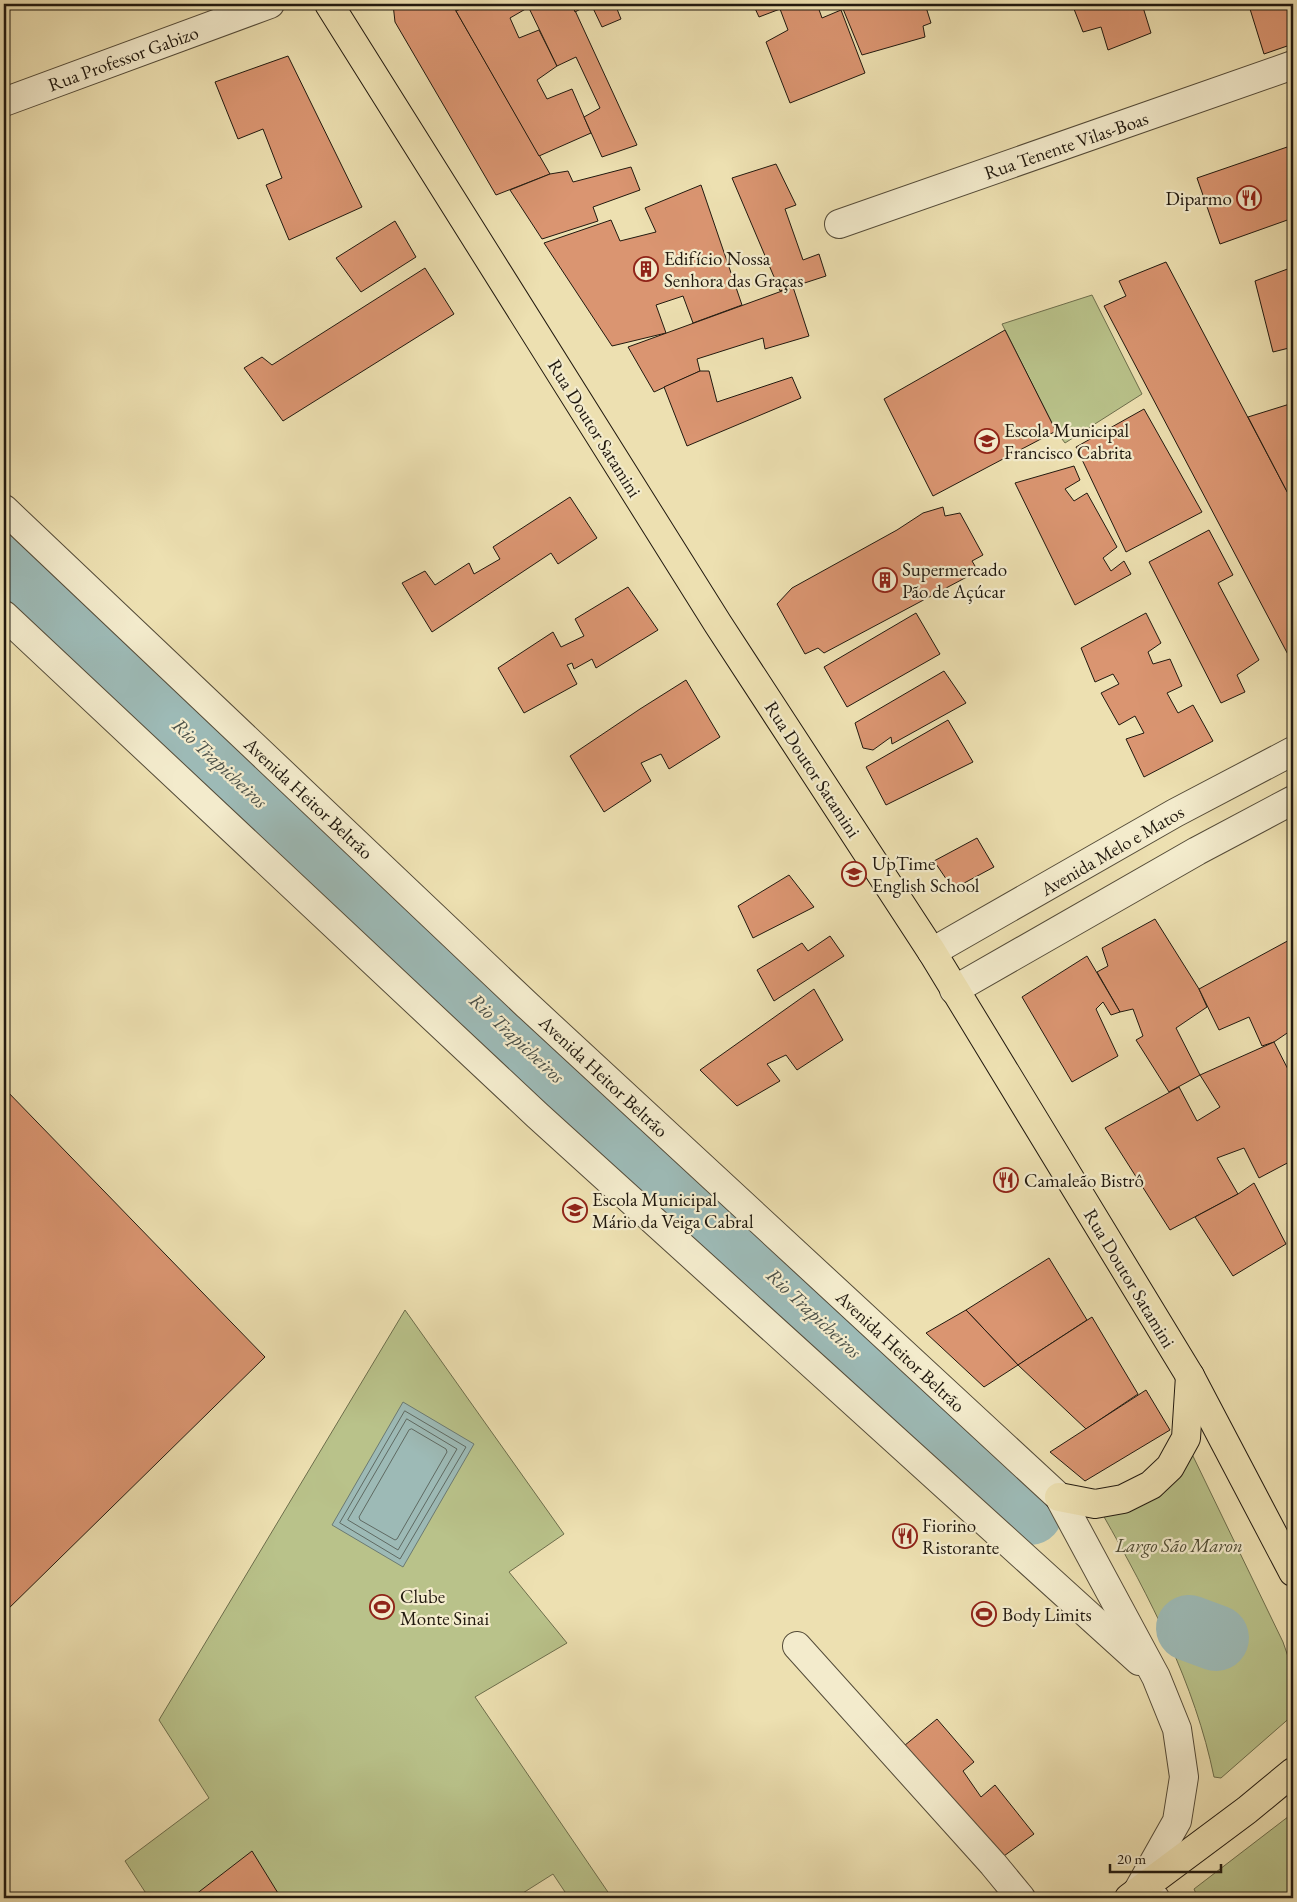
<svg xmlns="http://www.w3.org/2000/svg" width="1297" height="1902" viewBox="0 0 1297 1902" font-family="'EB Garamond',serif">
  <rect width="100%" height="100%" fill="#ede0b1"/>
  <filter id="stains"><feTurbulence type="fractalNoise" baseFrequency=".004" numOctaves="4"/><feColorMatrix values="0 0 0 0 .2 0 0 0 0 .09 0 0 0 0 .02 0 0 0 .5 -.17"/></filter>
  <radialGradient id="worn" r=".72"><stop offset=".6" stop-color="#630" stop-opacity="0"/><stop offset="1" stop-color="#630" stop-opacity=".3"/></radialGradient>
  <!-- green -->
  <g fill="#b9c28a" stroke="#6d6e4c" fill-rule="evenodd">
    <path d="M1092,295L1142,394L1065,443L1056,431L1002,324Z"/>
    <path d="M405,1310L564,1534L509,1572L567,1643L475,1697L612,1898H569L553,1874L515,1898H149L125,1861L209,1798L159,1720Z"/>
    <path d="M1191,1452L1283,1642L1293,1671V1715L1221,1778L1214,1777C1195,1684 1150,1598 1103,1515ZM1196,1611L1223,1622L1208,1656L1182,1644Z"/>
    <path d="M1293,1813V1898H1198L1194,1889Z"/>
  </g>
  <!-- water -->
  <path fill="#9dbab6" stroke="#6b7a73" d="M403,1402L474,1444L403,1567L332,1525Z"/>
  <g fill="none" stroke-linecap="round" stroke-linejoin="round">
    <!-- shore -->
    <g stroke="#5f6a62" stroke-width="1">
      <path d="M405,1411L466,1447L400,1559L340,1523Z"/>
      <path d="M407,1419L457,1449L398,1550L348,1520Z"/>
      <path d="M412,1429L446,1449L447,1452L397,1539L395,1540L360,1520L359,1517L409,1430Z"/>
    </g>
    <!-- river -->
    <g stroke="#9dbab6" stroke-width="66">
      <path d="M4,563L1030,1512"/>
      <path d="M1189,1628L1216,1638"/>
    </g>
  </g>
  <!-- building -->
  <g fill="#da9571" stroke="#21190f">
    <path d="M393,4H452L550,174L496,195L395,22Z"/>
    <path d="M471,4H527L529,7L510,18L519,38L539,30L557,66L537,80L547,99L572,89L591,133L539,156L456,11Z"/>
    <path d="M527,4H572L637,145L602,157L584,117L600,108L576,57L557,66Z"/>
    <path d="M572,4H590L575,12Z"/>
    <path d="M591,4H615L621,19L602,27Z"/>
    <path d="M753,4H817L822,18L841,10L865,73L790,103L766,42L788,30L780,9L759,17Z"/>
    <path d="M841,4H925L931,23L923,26L925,37L862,55Z"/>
    <path d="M1072,4H1117L1118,5L1142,4L1151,33L1108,50L1101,27L1083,32Z"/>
    <path d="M1264,4H1293V44L1264,54L1250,9Z"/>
    <path d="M288,56L362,207L289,240L266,185L282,178L263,129L238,139L215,82Z"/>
    <path d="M1293,145V218L1220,244L1197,178Z"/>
    <path d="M776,164L796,205L785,209L803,260L819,254L826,276L780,291L732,178Z"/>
    <path d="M631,167L640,190L593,207L598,221L542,239L510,190L550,174L568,171L573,182Z"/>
    <path d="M701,185L742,305L693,323L683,296L656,305L666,333L612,346L544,243L611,220L620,241L656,232L645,208Z"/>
    <path d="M395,221L416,257L361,292L336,258Z"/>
    <path d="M1166,262L1293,503V664L1104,306L1126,296L1119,281Z"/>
    <path d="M1293,267V347L1273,352L1255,281Z"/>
    <path d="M425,268L454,314L283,421L244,368L262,357L272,365Z"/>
    <path d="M793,287L809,336L765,349L763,338L697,359L700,371L654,392L628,347Z"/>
    <path d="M1005,330L1056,431L933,496L884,399Z"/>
    <path d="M700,371H709L717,402L792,377L801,398L687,446L664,387Z"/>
    <path d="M1293,403V503L1248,417Z"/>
    <path d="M1144,409L1202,512L1126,552L1076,447Z"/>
    <path d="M1074,466L1080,480L1065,489L1074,501L1087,493L1117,547L1103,558L1111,571L1124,561L1131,574L1075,605L1015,483Z"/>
    <path d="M570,497L597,538L558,564L551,553L432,632L402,583L425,571L435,585L469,563L474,574L500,559L493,547Z"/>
    <path d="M943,507L945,516L960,513L983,555L972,561L978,571L824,653L818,648L805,654L777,604L792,588L897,530L923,513Z"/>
    <path d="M1209,530L1233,575L1218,583L1259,660L1237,675L1245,692L1221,703L1149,562Z"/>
    <path d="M628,587L658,630L596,668L592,659L574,669L572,663L567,665L577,684L524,713L498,668L553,632L561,647L584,636L575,619Z"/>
    <path d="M916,613L940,654L847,707L824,667Z"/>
    <path d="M1146,613L1161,643L1148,652L1153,664L1170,659L1182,686L1167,693L1178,713L1193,705L1213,741L1144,777L1126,739L1144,733L1135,716L1119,725L1101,693L1119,684L1113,674L1095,682L1081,648Z"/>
    <path d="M944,671L966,703L892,744L891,737L873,750L863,748L855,723Z"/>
    <path d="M686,680L720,737L669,769L661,754L641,763L651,781L604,812L570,756L640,709Z"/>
    <path d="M948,720L973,762L886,805L866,767Z"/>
    <path d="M977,838L994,867L953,889L934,861Z"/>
    <path d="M789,875L814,907L753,938L738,906Z"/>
    <path d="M1155,919L1199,989L1207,1007L1176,1028L1200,1075L1169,1092L1136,1040L1143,1036L1133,1009L1120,1012L1097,972L1108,966L1102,948Z"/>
    <path d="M830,936L844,956L774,1001L757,970L802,943L808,951Z"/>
    <path d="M1293,938V1029L1274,1042L1262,1046L1249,1017L1219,1030L1199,989Z"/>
    <path d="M1087,956L1120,1012L1111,1015L1103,1002L1096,1009L1118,1056L1072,1082L1022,997Z"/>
    <path d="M814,989L843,1040L797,1070L786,1055L767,1064L780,1081L737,1106L700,1070Z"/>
    <path d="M1274,1042L1293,1079V1160L1259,1178L1244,1148L1217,1158L1238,1194L1170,1230L1105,1128L1179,1087L1197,1121L1220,1107L1200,1075Z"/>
    <path d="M4,1088L265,1357L4,1613Z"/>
    <path d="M1254,1183L1286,1244L1233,1276L1195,1217L1238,1194Z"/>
    <path d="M1049,1258L1087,1320L1018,1365L966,1310Z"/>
    <path d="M966,1310L1018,1365L984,1387L926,1333Z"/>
    <path d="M1092,1317L1138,1394L1086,1429L1018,1365Z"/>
    <path d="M1146,1390L1170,1430L1085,1481L1050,1452Z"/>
    <path d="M937,1719L974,1762L963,1771L981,1797L995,1785L1034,1834L993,1864L899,1750Z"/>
    <path d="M252,1851L281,1898H191Z"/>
  </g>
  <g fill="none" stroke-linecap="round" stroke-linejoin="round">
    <defs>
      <g id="minor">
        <path d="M4,102L270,4"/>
        <path d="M839,224L1293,65"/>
        <path d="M4,509L527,1005L1059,1497L1156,1677L1177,1729L1184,1777L1177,1821L1137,1892L1155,1898"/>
        <path d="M4,615L537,1115L1139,1661"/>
        <path d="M932,952L1175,813L1293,751"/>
        <path d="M954,990L1197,851L1293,800"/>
        <path d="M797,1646L993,1864L1021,1898"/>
      </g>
      <g id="major">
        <path d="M329,4L718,624L932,952L1190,1376L1293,1572"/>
        <path d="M1059,1497L1095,1504L1123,1499L1151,1485L1170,1467L1186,1438L1190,1376"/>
        <path d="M1129,1898L1247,1810L1293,1772"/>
      </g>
    </defs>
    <!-- minor casing -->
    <use href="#minor" stroke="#544b38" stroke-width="30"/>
    <!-- major casing -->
    <use href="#major" stroke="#21190f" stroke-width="30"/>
    <!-- minor -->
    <use href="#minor" stroke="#f3ebcc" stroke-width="28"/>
    <!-- major -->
    <use href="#major" stroke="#ede0b1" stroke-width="28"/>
  </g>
  <!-- icons -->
  <defs>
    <symbol id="restaurant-ring" viewBox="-11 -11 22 22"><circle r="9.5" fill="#f3ebcc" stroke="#8f2418" stroke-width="1.5"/><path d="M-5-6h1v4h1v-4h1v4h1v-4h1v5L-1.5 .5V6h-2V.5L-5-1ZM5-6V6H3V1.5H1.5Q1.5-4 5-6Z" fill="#8f2418"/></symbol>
    <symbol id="building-ring" viewBox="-11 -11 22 22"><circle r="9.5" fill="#f3ebcc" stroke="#8f2418" stroke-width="1.5"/><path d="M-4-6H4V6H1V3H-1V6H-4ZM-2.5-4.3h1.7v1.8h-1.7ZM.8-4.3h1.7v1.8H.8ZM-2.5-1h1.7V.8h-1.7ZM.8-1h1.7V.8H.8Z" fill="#8f2418"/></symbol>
    <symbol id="school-ring" viewBox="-11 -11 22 22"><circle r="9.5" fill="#f3ebcc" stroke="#8f2418" stroke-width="1.5"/><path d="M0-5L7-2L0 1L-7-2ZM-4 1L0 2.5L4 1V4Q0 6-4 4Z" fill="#8f2418"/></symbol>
    <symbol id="stadium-ring" viewBox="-11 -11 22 22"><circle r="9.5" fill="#f3ebcc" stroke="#8f2418" stroke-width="1.5"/><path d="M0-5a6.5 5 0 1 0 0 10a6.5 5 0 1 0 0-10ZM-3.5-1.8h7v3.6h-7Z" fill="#8f2418"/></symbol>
  </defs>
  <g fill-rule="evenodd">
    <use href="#restaurant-ring" x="1235" y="184" width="28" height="28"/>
    <use href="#building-ring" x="632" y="255" width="28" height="28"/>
    <use href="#school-ring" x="973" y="427" width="28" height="28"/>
    <use href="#building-ring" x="871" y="566" width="28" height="28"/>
    <use href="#school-ring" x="840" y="860" width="28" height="28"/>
    <use href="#restaurant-ring" x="992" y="1166" width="28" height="28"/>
    <use href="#school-ring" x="561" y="1196" width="28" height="28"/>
    <use href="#restaurant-ring" x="891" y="1522" width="28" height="28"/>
    <use href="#stadium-ring" x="368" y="1593" width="28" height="28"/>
    <use href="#stadium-ring" x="970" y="1600" width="28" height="28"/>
  </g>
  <g text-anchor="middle" stroke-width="4.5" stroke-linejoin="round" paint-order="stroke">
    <!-- street labels -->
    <g font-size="19" fill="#21190f" stroke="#f3ebcc">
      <text transform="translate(123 58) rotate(-20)" y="7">Rua Professor Gabizo</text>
      <text transform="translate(1066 145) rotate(-19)" y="7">Rua Tenente Vilas-Boas</text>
      <text transform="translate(595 428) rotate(58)" y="7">Rua Doutor Satamini</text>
      <text transform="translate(813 769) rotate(57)" y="7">Rua Doutor Satamini</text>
      <text transform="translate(309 798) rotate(43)" y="7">Avenida Heitor Beltrão</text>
      <text transform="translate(1112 850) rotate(-30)" y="7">Avenida Melo e Matos</text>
      <text transform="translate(604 1076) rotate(43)" y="7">Avenida Heitor Beltrão</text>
      <text transform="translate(1130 1278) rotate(59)" y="7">Rua Doutor Satamini</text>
      <text transform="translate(901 1351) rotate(43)" y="7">Avenida Heitor Beltrão</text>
    </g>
    <!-- poi labels -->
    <g font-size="19" fill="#21190f" stroke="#f3ebcc" text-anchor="start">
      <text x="1232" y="205" text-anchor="end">Diparmo</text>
      <text x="664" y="265">Edifício Nossa<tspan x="664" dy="22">Senhora das Graças</tspan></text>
      <text x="1004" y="437">Escola Municipal<tspan x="1004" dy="22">Francisco Cabrita</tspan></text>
      <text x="902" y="576">Supermercado<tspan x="902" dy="22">Pão de Açúcar</tspan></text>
      <text x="872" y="870">UpTime<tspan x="872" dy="22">English School</tspan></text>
      <text x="1024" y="1187">Camaleão Bistrô</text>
      <text x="592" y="1206">Escola Municipal<tspan x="592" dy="22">Mário da Veiga Cabral</tspan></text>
      <text x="922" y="1532">Fiorino<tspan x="922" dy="22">Ristorante</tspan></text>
      <text x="400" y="1603">Clube<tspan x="400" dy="22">Monte Sinai</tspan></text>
      <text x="1002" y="1621">Body Limits</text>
    </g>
    <!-- park labels -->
    <g font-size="19" font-style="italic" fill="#4f4c34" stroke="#f3ebcc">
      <text x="1179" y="1552">Largo São Maron</text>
    </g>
    <!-- water labels -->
    <g font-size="20" font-style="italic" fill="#4c5149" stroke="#f3ebcc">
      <text transform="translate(220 763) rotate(43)" y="7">Rio Trapicheiros</text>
      <text transform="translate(517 1038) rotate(43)" y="7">Rio Trapicheiros</text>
      <text transform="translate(814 1313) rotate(43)" y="7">Rio Trapicheiros</text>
    </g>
  </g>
  <!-- margin -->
  <rect width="1297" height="1902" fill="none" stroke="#ede0b1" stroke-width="20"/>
  <rect x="5" y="5" width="1287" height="1892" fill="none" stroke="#21190f" stroke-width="2.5"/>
  <rect x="10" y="10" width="1277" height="1882" fill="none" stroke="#21190f"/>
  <!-- scale -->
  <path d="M1110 1864v8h111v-8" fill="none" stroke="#21190f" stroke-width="2.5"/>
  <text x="1117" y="1864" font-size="15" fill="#21190f" stroke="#f3ebcc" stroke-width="4" paint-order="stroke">20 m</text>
  <rect width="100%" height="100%" filter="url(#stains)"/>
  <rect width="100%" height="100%" fill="url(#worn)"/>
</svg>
